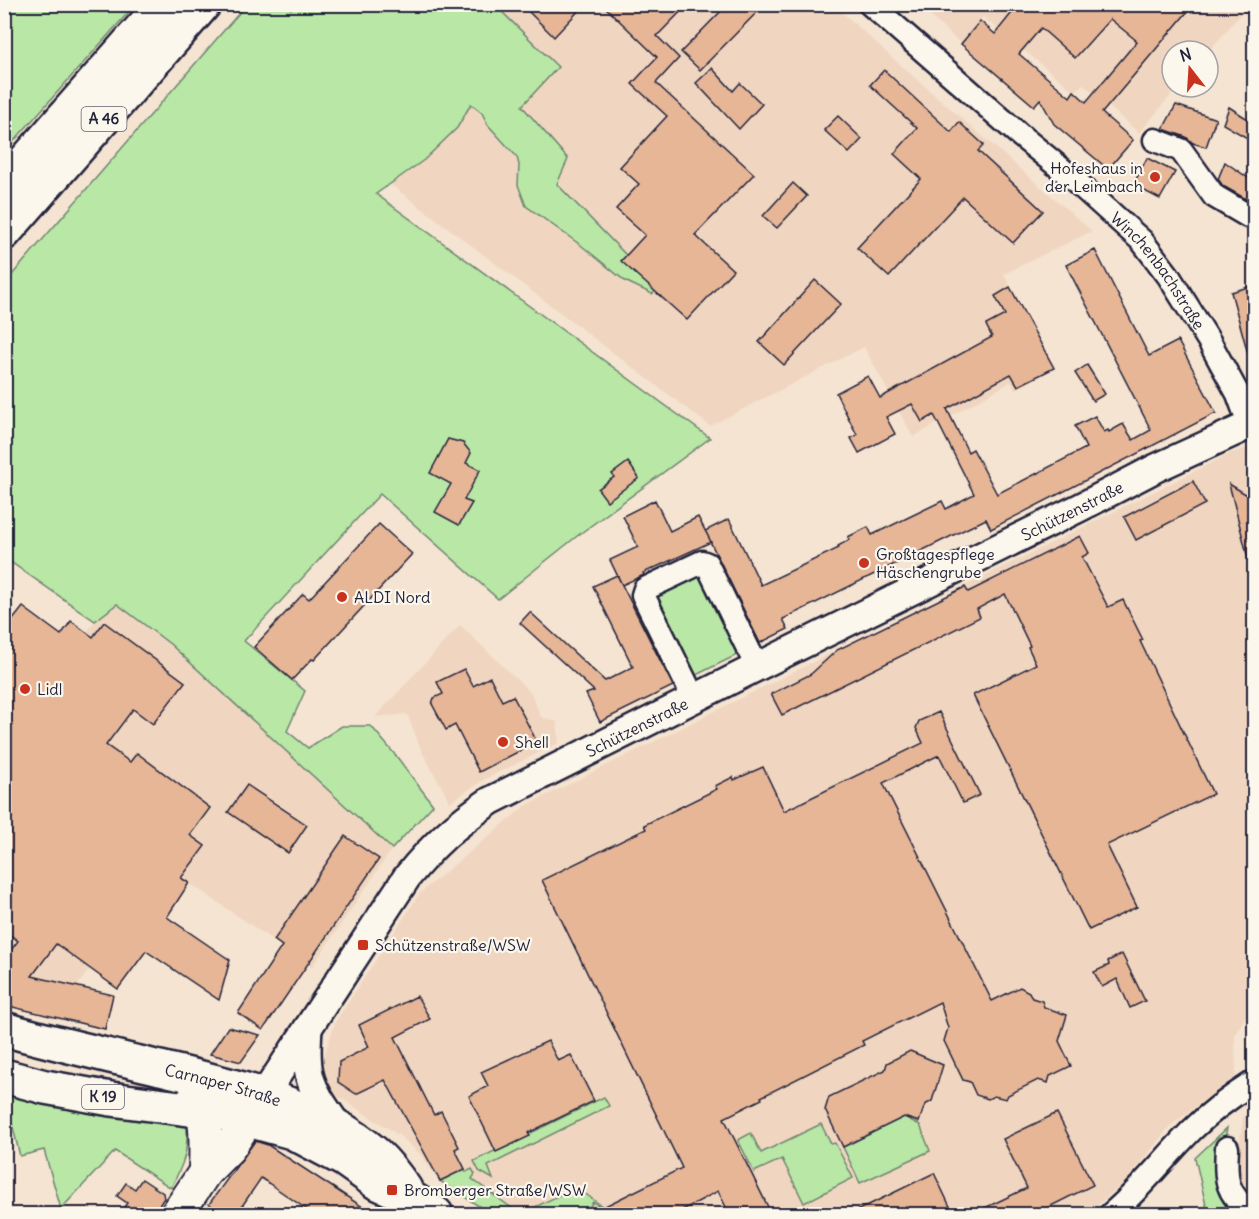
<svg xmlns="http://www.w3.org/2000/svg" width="1259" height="1219" viewBox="0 0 1259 1219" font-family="Delius,sans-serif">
  <rect width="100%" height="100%" fill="#f5e4d2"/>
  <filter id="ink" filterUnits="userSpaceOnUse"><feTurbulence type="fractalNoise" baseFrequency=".0167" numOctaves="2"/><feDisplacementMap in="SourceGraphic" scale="12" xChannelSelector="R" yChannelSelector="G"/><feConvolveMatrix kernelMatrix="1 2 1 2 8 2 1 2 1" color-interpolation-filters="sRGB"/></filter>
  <g filter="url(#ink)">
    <!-- built -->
    <g fill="#f0d6c0">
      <path d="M495,5H834L907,71L1092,231L1004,274L1054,368L1015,390L1011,382L913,437L864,347L710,426L390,184L412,170L457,128L471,104L482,113L488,125L517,157L519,165L518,185L603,264L659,289L557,183L568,159L521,106L558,67Z"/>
      <path d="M918,5H1249L1208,52L1172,51V87H1178L1139,133L1083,84L1075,92L983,17L961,44Z"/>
      <path d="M1254,446V1003L1235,1034L1236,1076L1170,1126L1125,1182L1087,1214H490L440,1182L420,1154L400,1136L334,1094L328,1087L324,1075L322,1063L335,1022L420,893L525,806L1231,453Z"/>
      <path d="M117,604L170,644L392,849L312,967L166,867L80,982L70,1021L5,1005V744L95,621Z"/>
      <path d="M460,625L531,693L541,717L557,722L559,743L487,778L450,802L422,752L407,714L375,717Z"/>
      <path d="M1254,1109V1211L1234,1186L1243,1117Z"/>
    </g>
    <!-- green -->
    <g fill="#b9e7a6" stroke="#6e8470" stroke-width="1.5">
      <path d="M294,4L495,5L558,67L522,106L568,159L557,184L659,289L652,294L625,281L582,246L526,206L518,185L519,165L517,157L488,125L482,113L471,104L457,128L424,160L376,194L710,438L581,533L498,599L380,494L244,641L305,691L287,731L308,748L342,726H371L397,757L433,805L392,849L170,644L117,604L95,621L5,558V283L246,5H286L291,9Z"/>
      <path d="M4,5H135L5,151H4Z"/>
      <path d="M697,570L743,652L690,678L652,593Z"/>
      <path d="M5,1093L184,1124L187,1127C188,1154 183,1164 171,1188L115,1151L61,1209L44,1150L20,1156L9,1111L5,1106Z"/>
      <path d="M604,1097L609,1106L488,1166L493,1179L479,1171L474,1161Z"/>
      <path d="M904,1117L920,1125L930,1151L860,1183L843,1147Z"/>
      <path d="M821,1124L831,1144L835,1143L853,1178L804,1203L782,1159L754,1172L738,1140L751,1133L761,1153Z"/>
      <path d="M1227,1128L1223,1148L1246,1214H1208L1195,1158Z"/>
      <path d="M465,1169L466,1172L472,1169L475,1174L472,1179L520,1214L523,1209L527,1211L576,1187L602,1206L601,1207L593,1202L584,1214H491L440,1181Z"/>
    </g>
    <!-- building -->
    <g fill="#e6b697" stroke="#22223b" stroke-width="1.5" fill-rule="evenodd">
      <path d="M521,4H585L554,37Z"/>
      <path d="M602,4H688L657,36L679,58L656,83L754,174L695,235L733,270L687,320L621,261L645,235L616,209L639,184L620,167L667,116L632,84L657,57Z"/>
      <path d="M728,4H765L700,70L681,52Z"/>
      <path d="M1019,4H1194L1102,113L1133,140L1108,169L1054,124L1040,99L1034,106L961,44L980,21L995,34ZM1110,19L1137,41L1086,102L1074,91L1070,97L1019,54L1041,28L1075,58Z"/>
      <path d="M712,68L733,91L740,83L762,104L739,129L696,83Z"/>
      <path d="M884,70L951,132L959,122L984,145L978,151L1043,211L1013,243L963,197L889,277L857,248L921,179L894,154L917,128L870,85Z"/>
      <path d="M1176,105L1216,119L1206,147L1193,143L1186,137L1163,129Z"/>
      <path d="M1229,107L1254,123V142L1223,124Z"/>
      <path d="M838,116L862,139L849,153L824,130Z"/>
      <path d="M1147,158L1175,172L1160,199L1133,185Z"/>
      <path d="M1225,162L1254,182V198L1249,194L1246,199L1223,186L1218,179Z"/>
      <path d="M793,183L807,196L777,228L763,216Z"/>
      <path d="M1095,250L1149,356L1178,341L1216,413L991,529L986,519L783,619L788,629L760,643L705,531L729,519L761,585L839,548L838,546L849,540L848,537L868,527L872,535L942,501L946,509L974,494L934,415L922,422L912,404L886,417L895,434L859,453L851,438L857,435L836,393L868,376L880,398L992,337L986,325L1005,315L995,296L1010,287L1054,368L1018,386L1011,374L947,409L968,452L973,449L997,494L1086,448L1075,426L1095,416L1104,432L1108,430L1109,432L1123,424L1133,440L1151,430L1066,265Z"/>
      <path d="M815,280L841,304L784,365L759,342Z"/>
      <path d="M1252,286L1254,294V360L1250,361L1231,292Z"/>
      <path d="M1087,365L1105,394L1093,401L1075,373Z"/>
      <path d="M448,439L463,443L471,453L466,463L480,470L464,500L472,503L459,525L435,512L451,484L430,473Z"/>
      <path d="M628,462L639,478L607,501L598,489L614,477L612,474Z"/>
      <path d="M1193,481L1205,504L1136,540L1124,517Z"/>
      <path d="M1229,484L1254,499V562H1249Z"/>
      <path d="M655,500L670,531L698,517L711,542L643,573L644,575L622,585L610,560L638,547L623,516Z"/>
      <path d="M379,524L412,554L314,660L312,659L292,680L254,647L303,594L309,599Z"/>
      <path d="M1080,536L1089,553L1082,557L1108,607L1123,600L1143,640L1140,641L1213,794L1107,845L1137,907L1089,930L973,695L1036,664L1028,647L1030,646L1005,594L977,609L980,617L782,715L771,694L811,674L837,650L965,587L968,592Z"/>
      <path d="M617,575L673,686L600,722L586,694L594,691L520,623L530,612L605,681L633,667L593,586Z"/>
      <path d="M23,607L61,635L71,621L93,637L104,622L185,682L153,724L133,709L106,745L130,762L137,753L210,808L190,835L205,846L181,878L189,883L167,917L230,960L219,1000L146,951L118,989L56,944L32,976L113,995L105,1029L4,1005V959L18,941L4,930V631Z"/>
      <path d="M464,669L473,686L490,677L502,701L513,696L537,742L479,772L455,725L446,730L432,704L434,698L443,694L437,682Z"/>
      <path d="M939,712L980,795L963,803L939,755L883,783L992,1001L1020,987L1029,992L1032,998L1042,1001L1044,1007L1067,1015L1059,1041L1071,1066L1050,1076L1048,1083L1038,1080L1008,1095L1006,1099L994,1096L988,1099L976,1095L970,1082L963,1080L944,1041L948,1028L940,1002L862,1041L864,1045L761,1097L762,1099L724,1118L772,1215H730L718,1191L673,1215H587L682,1168L542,880L646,829L644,825L717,789L715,786L733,777L734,780L763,767L784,811L923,743L916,728L919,721Z"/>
      <path d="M247,785L307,825L288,853L228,812Z"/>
      <path d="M345,836L379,859L263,1030L238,1013L282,946L274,940Z"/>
      <path d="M1122,954L1145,1001L1130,1008L1117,979L1102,987L1094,972L1109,965L1108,961Z"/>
      <path d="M417,996L430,1019L395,1037L434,1115L441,1111L459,1147L455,1149L465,1169L440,1181L385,1080L356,1094L338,1082L339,1062L369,1047L359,1025Z"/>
      <path d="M228,1027L260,1035L241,1062L210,1054Z"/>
      <path d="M548,1041L558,1061L571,1055L594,1101L528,1133L530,1136L496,1152L469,1096L488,1086L481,1072Z"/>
      <path d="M910,1051L943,1065L932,1101L925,1105L919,1122L904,1117L843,1147L825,1110L829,1097L885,1070L887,1063Z"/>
      <path d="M1057,1113L1093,1185L1033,1215H970L1027,1188L1003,1139Z"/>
      <path d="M255,1141L268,1145L375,1215H315L261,1178L236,1215H211L215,1209L209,1204Z"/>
      <path d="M934,1173L954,1215H848Z"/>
      <path d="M142,1179L163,1193L164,1198L153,1215H119L127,1203L117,1196L126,1183L135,1189Z"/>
    </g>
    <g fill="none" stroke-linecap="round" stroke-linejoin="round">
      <defs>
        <g id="minor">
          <path id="s1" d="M870,4L1021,136L1070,176L1142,241L1168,275L1209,341L1238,394L1249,424"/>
          <path d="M1155,140L1181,150L1214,196L1248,216L1254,218"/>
          <path d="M694,699L643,595L645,589L702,562L707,564L757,667"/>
          <path d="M1227,1148C1225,1181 1226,1193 1252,1214"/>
          <path d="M1111,1214C1141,1189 1164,1158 1192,1130C1210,1112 1232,1096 1254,1082"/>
        </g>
        <g id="tertiary">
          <path d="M308,1028C304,1081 311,1087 339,1128"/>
          <path id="s2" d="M264,1095L407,877C433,845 455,825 490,801L757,667L1081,507L1156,468L1254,423"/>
        </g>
        <g id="secondary">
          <path d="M196,1088C207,1116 206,1142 205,1172"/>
          <path d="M177,1214L205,1172L229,1148L262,1098"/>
        </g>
        <g id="primary">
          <path id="s3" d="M4,1029C56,1044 108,1055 160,1068C232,1085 319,1104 376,1154C387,1164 396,1176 405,1189"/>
          <path d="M4,1076L45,1087L111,1099L227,1114L292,1132L345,1160L376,1182L411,1198L436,1214"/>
        </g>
        <g id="motorway">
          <path d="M4,185L163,4"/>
          <path d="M4,233L204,4"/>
        </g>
      </defs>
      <!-- minor casing -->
      <use href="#minor" stroke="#22223b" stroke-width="27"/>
      <!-- tertiary casing -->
      <use href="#tertiary" stroke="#22223b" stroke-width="32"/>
      <!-- secondary casing -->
      <use href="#secondary" stroke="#22223b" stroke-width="36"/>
      <!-- primary casing -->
      <use href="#primary" stroke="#22223b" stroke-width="38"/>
      <!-- motorway casing -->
      <use href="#motorway" stroke="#22223b" stroke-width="38"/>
      <!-- minor -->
      <use href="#minor" stroke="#fbf7ec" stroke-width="22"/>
      <!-- tertiary -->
      <use href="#tertiary" stroke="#fbf7ec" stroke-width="27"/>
      <!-- secondary -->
      <use href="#secondary" stroke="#fbf7ec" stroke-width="32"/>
      <!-- primary -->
      <use href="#primary" stroke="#fbf7ec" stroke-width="33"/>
      <!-- motorway -->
      <use href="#motorway" stroke="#fbf7ec" stroke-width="33"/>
    </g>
  </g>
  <!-- markers -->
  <g fill="#c8321e" stroke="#fbf7ec" stroke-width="2">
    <circle cx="1155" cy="177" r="6"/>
    <circle cx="864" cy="563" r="6"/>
    <circle cx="342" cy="597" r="6"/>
    <circle cx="25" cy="689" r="6"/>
    <circle cx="503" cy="742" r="6"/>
    <rect x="357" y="939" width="12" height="12" rx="3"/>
    <rect x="386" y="1184" width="12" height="12" rx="3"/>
  </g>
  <g text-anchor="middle" stroke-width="4.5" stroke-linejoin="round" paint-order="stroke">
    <!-- shield labels -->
    <g fill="#fbf7ec" stroke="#636270" stroke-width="1.5">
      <rect x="81.5" y="107" width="45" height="24" rx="4.5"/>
      <rect x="82" y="1085" width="42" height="24" rx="4.5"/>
    </g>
    <g font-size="15" font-weight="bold" fill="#22223b">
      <text x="104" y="124">A 46</text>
      <text x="103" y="1102">K 19</text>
    </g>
    <!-- poi labels -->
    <g font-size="16" fill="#22223b" stroke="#fbf7ec" text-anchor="start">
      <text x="1143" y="174" text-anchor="end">Hofeshaus in<tspan x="1143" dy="18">der Leimbach</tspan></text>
      <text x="876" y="560">Großtagespflege<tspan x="876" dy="18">Häschengrube</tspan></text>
      <text x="354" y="603">ALDI Nord</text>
      <text x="37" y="695">Lidl</text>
      <text x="515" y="748">Shell</text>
      <text x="375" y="951">Schützenstraße/WSW</text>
      <text x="404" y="1196">Bromberger Straße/WSW</text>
    </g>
    <!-- street labels -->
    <g font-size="16" fill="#22223b" stroke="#fbf7ec">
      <text dy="6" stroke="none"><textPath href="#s1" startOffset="394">Winchenbachstraße</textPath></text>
      <text dy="6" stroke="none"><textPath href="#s2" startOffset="1024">Schützenstraße</textPath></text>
      <text dy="6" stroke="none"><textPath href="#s2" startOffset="538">Schützenstraße</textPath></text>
      <text dy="6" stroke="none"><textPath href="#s3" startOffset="226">Carnaper Straße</textPath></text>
    </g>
  </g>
  <!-- margin -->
  <rect width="1259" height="1219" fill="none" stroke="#fbf7ec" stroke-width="24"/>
  <rect x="12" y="12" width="1235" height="1195" fill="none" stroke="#22223b" stroke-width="2" filter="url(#ink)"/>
  <!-- north arrow -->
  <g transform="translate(1190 69) rotate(343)"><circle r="28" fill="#fbf7ec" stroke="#a4a2a5" stroke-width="1.5"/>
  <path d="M0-4.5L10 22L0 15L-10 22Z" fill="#c8321e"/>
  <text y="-9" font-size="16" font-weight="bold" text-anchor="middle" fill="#22223b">N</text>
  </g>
</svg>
